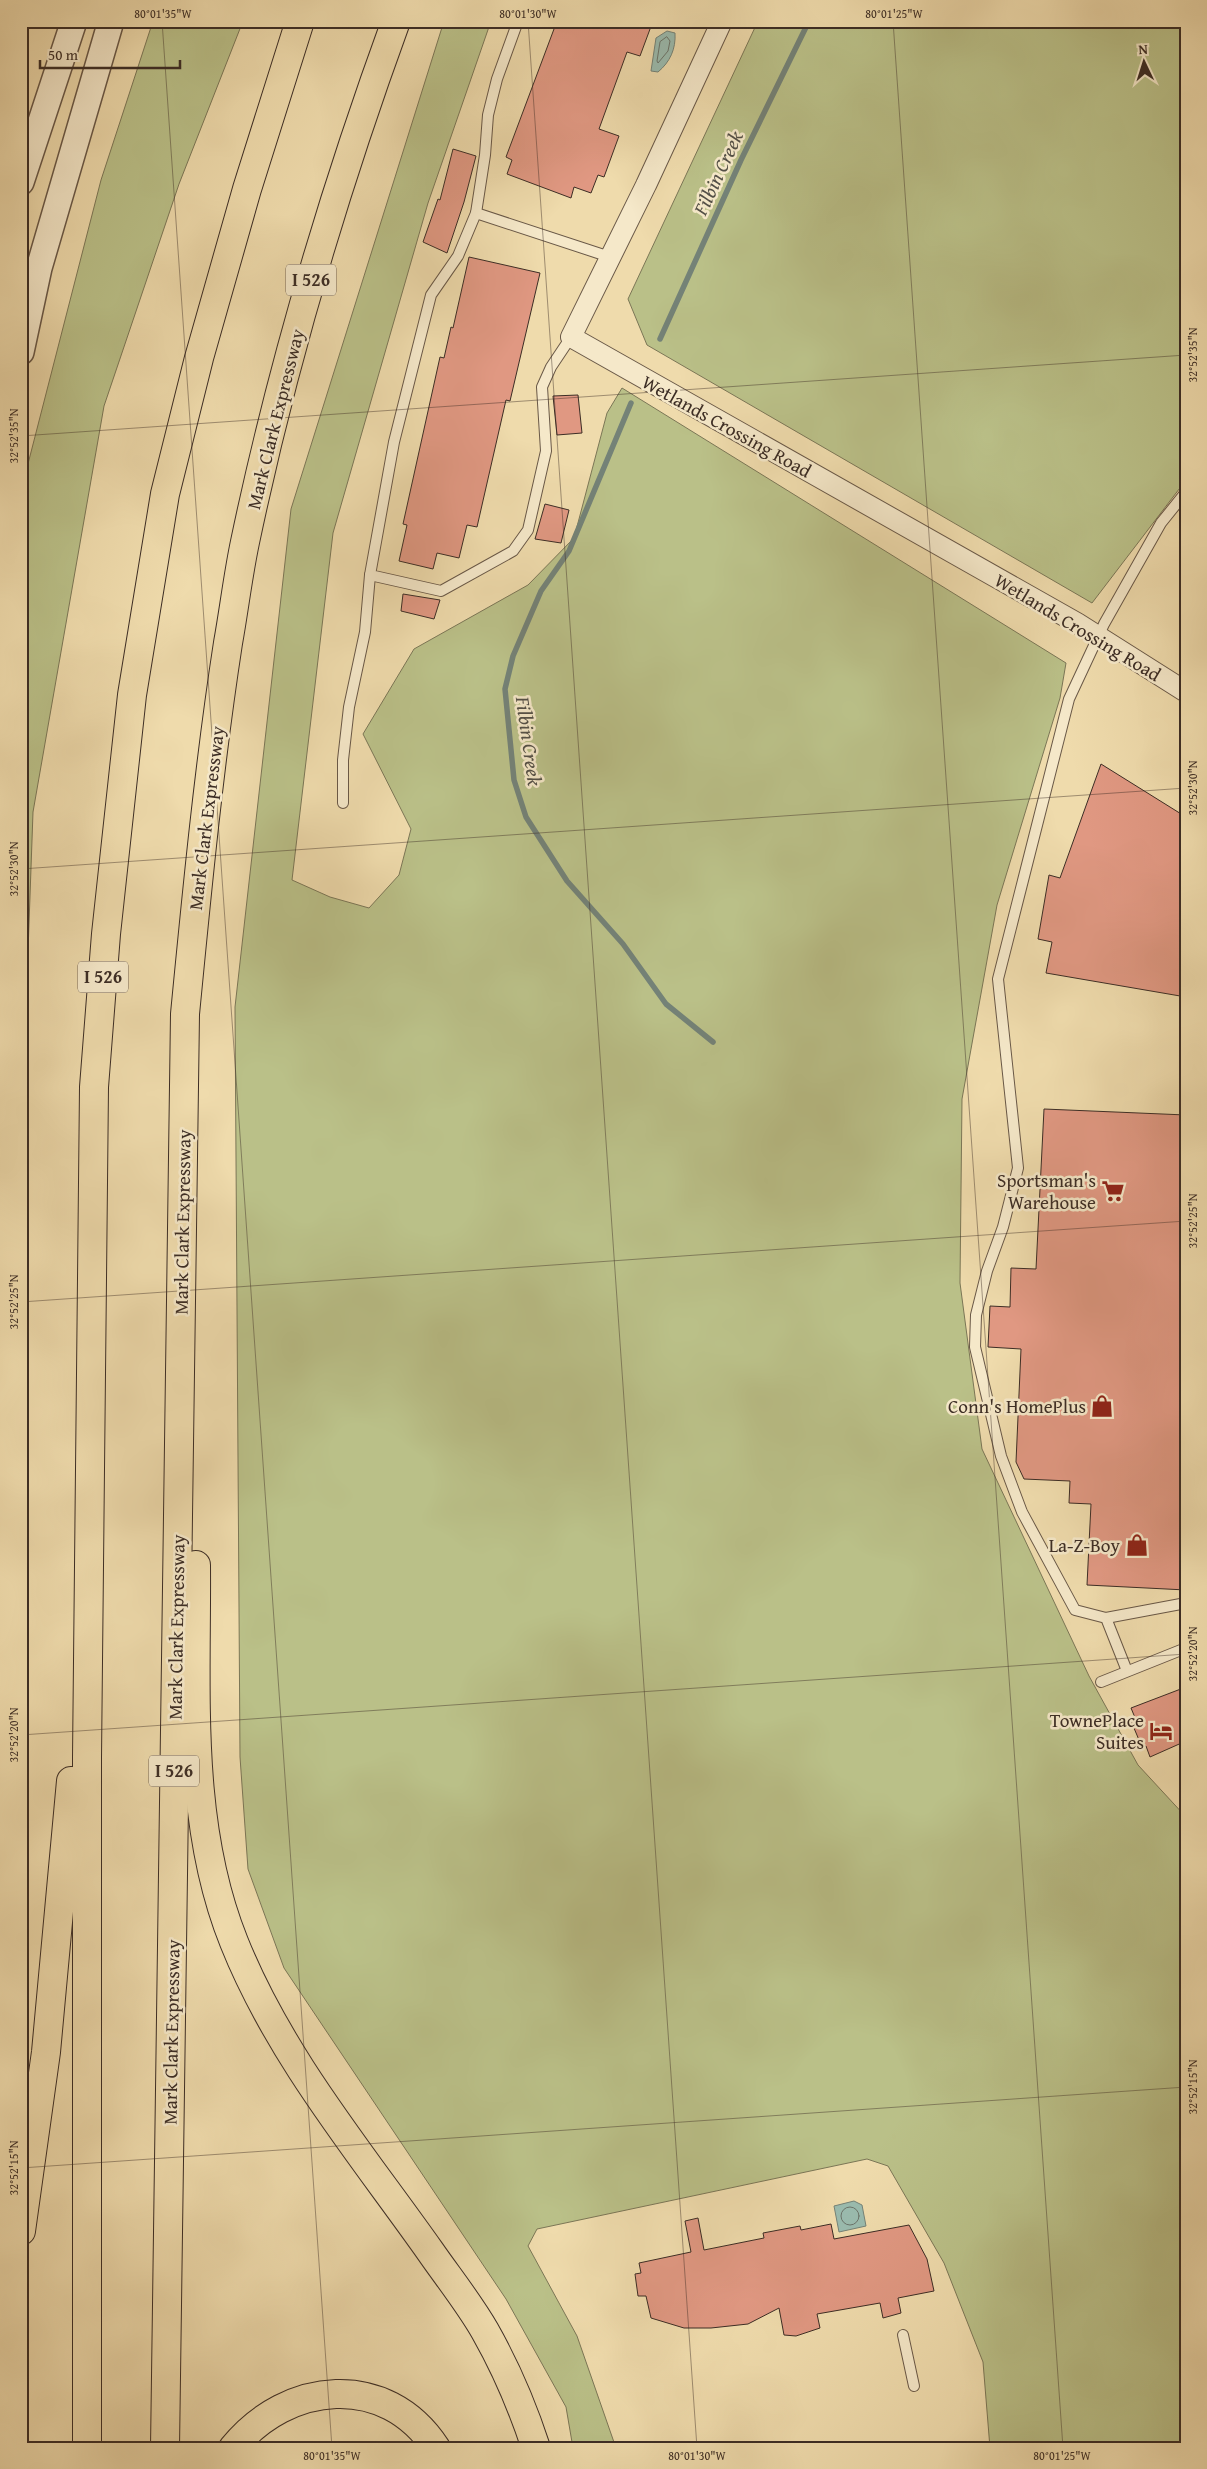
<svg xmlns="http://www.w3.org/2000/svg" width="1207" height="2469" viewBox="0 0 1207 2469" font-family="'Gentium Book Plus',serif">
  <rect width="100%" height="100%" fill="#efdbac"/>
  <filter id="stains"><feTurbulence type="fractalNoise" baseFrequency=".004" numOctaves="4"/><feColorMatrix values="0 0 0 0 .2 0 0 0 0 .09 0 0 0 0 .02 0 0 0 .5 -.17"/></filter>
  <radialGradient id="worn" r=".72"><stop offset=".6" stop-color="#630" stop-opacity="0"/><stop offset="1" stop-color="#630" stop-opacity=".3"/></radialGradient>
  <!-- green -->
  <g fill="#bac088" stroke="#7b7656">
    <path d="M153,21H243L179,184L104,406L33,812L21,1148V491L101,180Z"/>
    <path d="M444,21H491L428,203L333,533L292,880L330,897L369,908L399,875L411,829L363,734L414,649L528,585L574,538L607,413L622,388L1066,663L1060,698L997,905L962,1099L960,1283L982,1449L1089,1676L1138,1765L1186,1817V2448H990L983,2362L944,2263L888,2166L867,2159L537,2229L528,2246L577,2336L616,2448H573L566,2407L506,2299L284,1968L248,1869L240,1757L235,1007L291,509Z"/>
    <path d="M758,21H1186V480L1092,603L647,345L628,299Z"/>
  </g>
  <!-- water -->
  <g fill="#9abbae" stroke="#748277">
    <path d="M667,31L675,33C676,49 670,62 658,72L651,71L656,38Z"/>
    <path d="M854,2201L862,2205L866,2226L839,2232L834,2206Z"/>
  </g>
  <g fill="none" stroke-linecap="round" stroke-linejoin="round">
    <!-- shore -->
    <g stroke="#6b746a" stroke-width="1">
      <path d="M667,37L670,41L668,51L658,63L657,61L660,42Z"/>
      <circle cx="850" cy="2216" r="9"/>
    </g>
    <!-- stream -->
    <g stroke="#748277" stroke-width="5.5">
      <path d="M660,339L741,160L809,21"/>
      <path d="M631,403L569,551L541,591L513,656L505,689L514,780L526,817L567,881L623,944L666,1004L713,1042"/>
    </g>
  </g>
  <!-- building -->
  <g fill="#e09882" stroke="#3c2d25">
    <path d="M557,21H653L640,56L627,52L599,129L619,136L604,177L598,175L591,193L574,187L571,198L507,174L512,160L506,157Z"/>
    <path d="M453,149L476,156L464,202L447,253L423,242L438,199L440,200Z"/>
    <path d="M469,257L540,273L510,401L506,400L477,527L467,525L459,558L437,553L433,569L399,561L407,525L403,524L440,357L444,358L451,327L453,328Z"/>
    <path d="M578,395L582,433L557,435L553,396Z"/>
    <path d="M545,504L569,510L561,543L535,539Z"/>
    <path d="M403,594L440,600L434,619L401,611Z"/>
    <path d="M1101,764L1186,817V997L1046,973L1052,942L1038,939L1049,875L1060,878Z"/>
    <path d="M1044,1109L1186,1115V1590L1087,1585L1091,1504L1069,1503L1070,1481L1024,1479L1016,1462L1021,1349L988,1347L990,1306L1010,1307L1011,1268L1036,1269Z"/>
    <path d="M1186,1687V1741L1150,1757L1146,1746L1142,1747L1131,1721L1136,1720L1131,1708Z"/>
    <path d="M698,2218L704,2250L764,2238L763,2233L800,2226L801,2230L831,2224L834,2239L909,2225L927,2259L934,2291L898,2298L901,2313L883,2318L880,2303L817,2314L820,2328L796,2336L784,2335L779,2308L748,2324L711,2328H684L651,2318L646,2296H638L635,2274L641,2273L639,2263L691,2252L685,2221Z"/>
  </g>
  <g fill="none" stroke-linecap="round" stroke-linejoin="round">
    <defs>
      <g id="service">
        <path d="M476,213L485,155L488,115L497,79L518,21"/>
        <path d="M571,337L551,367L542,387L546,451L528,530L513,551L441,591L370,575L394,442L431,295L458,256L476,213L610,257"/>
        <path d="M343,803V760L349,707L365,632L370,575"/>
        <path d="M1106,1618L1186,1603"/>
        <path d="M1127,1671L1106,1618L1075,1610L1022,1512L1001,1456L975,1347L976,1315L987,1271L1003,1227L1018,1168L998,979L1069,699L1104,624L1161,523L1186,492"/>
        <path d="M1101,1682L1186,1648"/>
        <path d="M903,2335L914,2386"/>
      </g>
      <path id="minor" d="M722,21L646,185L571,337L1077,623L1186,692"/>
      <g id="tertiary">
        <path d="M21,182L74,21"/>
        <path d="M21,352L39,268L111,21"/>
      </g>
      <g id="motorway">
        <path d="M196,1565C197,1691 186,1823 234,1942C279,2055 360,2152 430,2251C448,2277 469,2303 485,2331C506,2368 523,2408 536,2448"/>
        <path d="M21,2231L46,2052L71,1781"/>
        <path d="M87,2448V1757L94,1087L106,934L132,695L165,494L199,358L247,189L300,21"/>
        <path d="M165,2448L185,1014C197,890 209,766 228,643C234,610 238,575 245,542C282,366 334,191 396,21"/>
        <path d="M233,2448C287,2381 386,2371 436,2448"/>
      </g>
    </defs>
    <!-- service casing -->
    <use href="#service" stroke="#695847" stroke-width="12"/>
    <!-- minor casing -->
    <use href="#minor" stroke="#695847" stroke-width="22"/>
    <!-- tertiary casing -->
    <use href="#tertiary" stroke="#695847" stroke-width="28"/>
    <!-- motorway casing -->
    <use href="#motorway" stroke="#3c2d25" stroke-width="30"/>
    <!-- service -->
    <use href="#service" stroke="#f5e8c9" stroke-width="10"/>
    <!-- minor -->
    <use href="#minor" stroke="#f5e8c9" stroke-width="20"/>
    <!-- tertiary -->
    <use href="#tertiary" stroke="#f5e8c9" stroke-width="25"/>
    <!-- motorway -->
    <use href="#motorway" stroke="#efdbac" stroke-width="28"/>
  </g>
  <!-- ticks -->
  <path fill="none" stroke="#3c2d25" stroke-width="1" stroke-opacity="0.45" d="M162,21L332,2448M528,21L697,2448M893,21L1063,2448M21,436L1186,355M21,869L1186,788M21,1302L1186,1221M21,1735L1186,1654M21,2168L1186,2087"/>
  <!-- icons -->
  <defs>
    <symbol id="supermarket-bare" viewBox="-9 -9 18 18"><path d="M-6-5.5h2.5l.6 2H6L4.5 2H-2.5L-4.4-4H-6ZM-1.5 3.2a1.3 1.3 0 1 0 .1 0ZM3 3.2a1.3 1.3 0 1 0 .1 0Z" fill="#8f2418" stroke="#f5e8c9" stroke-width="2.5" paint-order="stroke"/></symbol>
    <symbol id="shop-bare" viewBox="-9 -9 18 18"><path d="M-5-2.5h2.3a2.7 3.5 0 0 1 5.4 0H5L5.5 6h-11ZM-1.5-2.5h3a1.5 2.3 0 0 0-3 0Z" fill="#8f2418" stroke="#f5e8c9" stroke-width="2.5" paint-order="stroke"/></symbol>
    <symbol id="hotel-bare" viewBox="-9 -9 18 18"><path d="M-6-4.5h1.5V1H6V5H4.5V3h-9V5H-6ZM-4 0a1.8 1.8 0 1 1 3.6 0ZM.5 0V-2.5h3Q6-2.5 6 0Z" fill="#8f2418" stroke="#f5e8c9" stroke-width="2.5" paint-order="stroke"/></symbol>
  </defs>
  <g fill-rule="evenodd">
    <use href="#supermarket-bare" x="1097" y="1175" width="32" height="32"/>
    <use href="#shop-bare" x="1086" y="1390" width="32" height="32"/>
    <use href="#shop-bare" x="1121" y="1529" width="32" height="32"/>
    <use href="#hotel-bare" x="1145" y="1715" width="32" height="32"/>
  </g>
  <g text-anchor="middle" stroke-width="5" stroke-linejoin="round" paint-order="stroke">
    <!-- shield labels -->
    <g fill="#f5e8c9" stroke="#746556" stroke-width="1">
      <rect x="286" y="264.5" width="50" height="31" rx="4"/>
      <rect x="78" y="961.5" width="50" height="31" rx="4"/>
      <rect x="149" y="1755.5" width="50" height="31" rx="4"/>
    </g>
    <g font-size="18" font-weight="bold" fill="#3c2d25">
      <text x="311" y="286">I 526</text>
      <text x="103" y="983">I 526</text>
      <text x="174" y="1777">I 526</text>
    </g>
    <!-- street labels -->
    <g font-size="19" fill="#3c2d25" stroke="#f5e8c9">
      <text transform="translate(275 419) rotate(-76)" y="7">Mark Clark Expressway</text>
      <text transform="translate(727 426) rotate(29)" y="7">Wetlands Crossing Road</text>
      <text transform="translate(1078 627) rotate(31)" y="7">Wetlands Crossing Road</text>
      <text transform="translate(206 818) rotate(-83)" y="7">Mark Clark Expressway</text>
      <text transform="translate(182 1222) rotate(-89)" y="7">Mark Clark Expressway</text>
      <text transform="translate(176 1627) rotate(-89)" y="7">Mark Clark Expressway</text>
      <text transform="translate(171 2032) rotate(-89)" y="7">Mark Clark Expressway</text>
    </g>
    <!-- poi labels -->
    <g font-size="19" fill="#3c2d25" stroke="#f5e8c9" text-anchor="end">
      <text x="1096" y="1187">Sportsman's<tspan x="1096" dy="22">Warehouse</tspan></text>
      <text x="1086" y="1413">Conn's HomePlus</text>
      <text x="1120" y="1552">La-Z-Boy</text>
      <text x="1144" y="1727">TownePlace<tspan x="1144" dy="22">Suites</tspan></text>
    </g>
    <!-- water labels -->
    <g font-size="20" font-style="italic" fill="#545047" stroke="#f5e8c9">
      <text transform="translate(718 173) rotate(-65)" y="7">Filbin Creek</text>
      <text transform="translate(529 741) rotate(82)" y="7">Filbin Creek</text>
    </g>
  </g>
  <!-- margin -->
  <rect width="1207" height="2469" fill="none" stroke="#efdbac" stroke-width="55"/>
  <!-- north arrow -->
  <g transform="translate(1144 62) rotate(356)" stroke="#f5e8c9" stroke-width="4" paint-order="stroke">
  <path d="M0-4L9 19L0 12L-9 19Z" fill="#3c2d25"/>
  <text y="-8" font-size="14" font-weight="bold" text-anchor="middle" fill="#3c2d25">N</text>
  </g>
  <!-- scale -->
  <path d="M40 60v8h140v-8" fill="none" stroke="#3c2d25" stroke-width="2.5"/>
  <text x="48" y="60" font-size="15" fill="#3c2d25" stroke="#f5e8c9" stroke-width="4" paint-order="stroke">50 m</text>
  <rect x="28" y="28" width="1152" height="2414" fill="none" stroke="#3c2d25" stroke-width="2"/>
  <g font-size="12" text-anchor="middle" fill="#3c2d25">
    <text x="163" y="18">80°01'35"W</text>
    <text x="528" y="18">80°01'30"W</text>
    <text x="894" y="18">80°01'25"W</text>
    <text transform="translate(1193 355) rotate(-90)" y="4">32°52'35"N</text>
    <text transform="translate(14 436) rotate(-90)" y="4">32°52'35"N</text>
    <text transform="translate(1193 788) rotate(-90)" y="4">32°52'30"N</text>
    <text transform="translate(14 869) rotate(-90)" y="4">32°52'30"N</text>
    <text transform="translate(1193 1221) rotate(-90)" y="4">32°52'25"N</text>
    <text transform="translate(14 1302) rotate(-90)" y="4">32°52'25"N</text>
    <text transform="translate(1193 1654) rotate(-90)" y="4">32°52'20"N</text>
    <text transform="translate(14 1735) rotate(-90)" y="4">32°52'20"N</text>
    <text transform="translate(1193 2087) rotate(-90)" y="4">32°52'15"N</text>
    <text transform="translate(14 2168) rotate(-90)" y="4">32°52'15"N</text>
    <text x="332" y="2460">80°01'35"W</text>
    <text x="697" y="2460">80°01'30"W</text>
    <text x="1062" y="2460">80°01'25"W</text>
  </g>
  <rect width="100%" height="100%" filter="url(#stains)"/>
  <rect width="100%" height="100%" fill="url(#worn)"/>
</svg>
